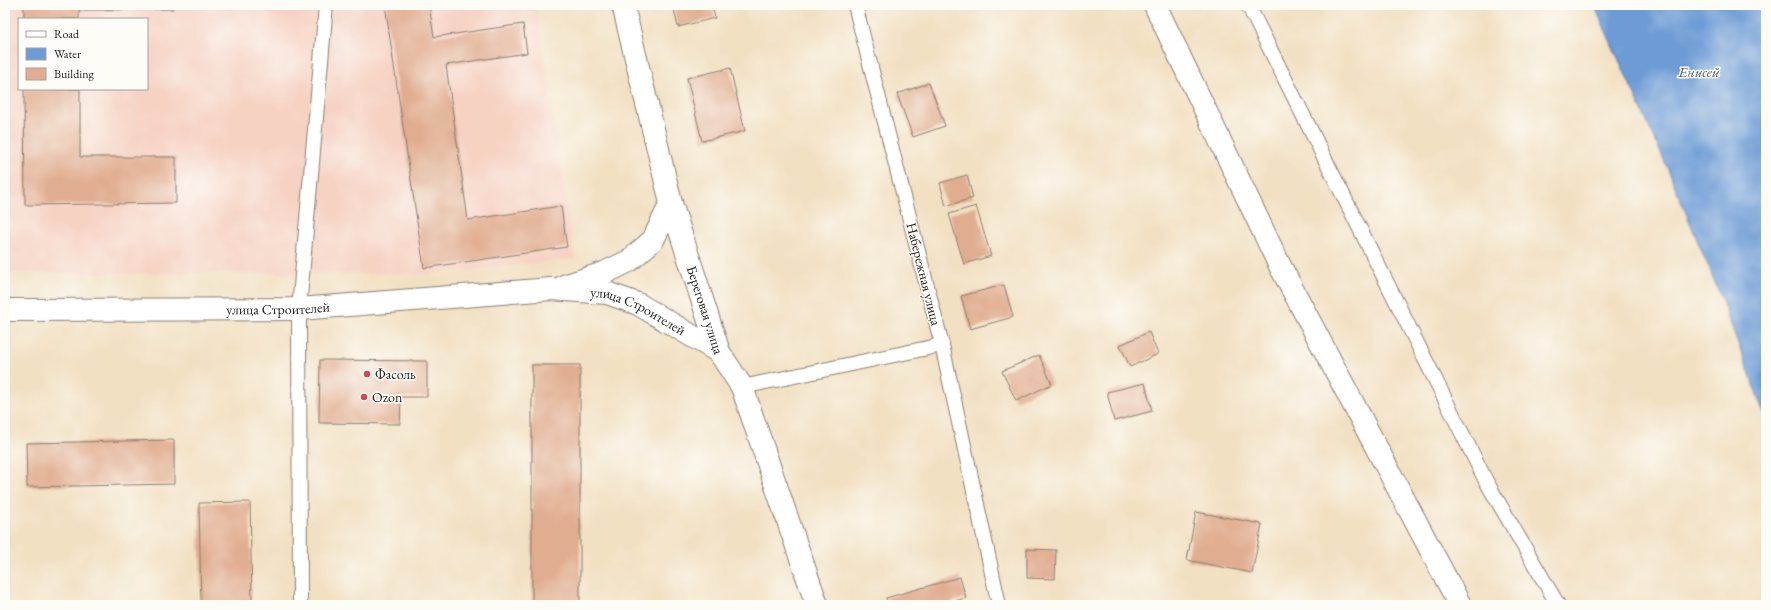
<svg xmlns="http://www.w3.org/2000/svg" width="1771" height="610" viewBox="0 0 1771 610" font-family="'EB Garamond',serif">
  <rect width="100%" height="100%" fill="#fdfcf7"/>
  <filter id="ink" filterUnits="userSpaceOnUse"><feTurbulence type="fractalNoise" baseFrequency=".025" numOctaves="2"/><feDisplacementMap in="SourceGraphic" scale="8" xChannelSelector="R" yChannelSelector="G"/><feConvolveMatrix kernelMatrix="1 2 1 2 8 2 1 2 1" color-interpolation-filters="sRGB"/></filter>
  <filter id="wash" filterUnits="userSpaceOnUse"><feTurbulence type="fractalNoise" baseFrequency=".012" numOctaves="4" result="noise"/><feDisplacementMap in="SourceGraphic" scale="16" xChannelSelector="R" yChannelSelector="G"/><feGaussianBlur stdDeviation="0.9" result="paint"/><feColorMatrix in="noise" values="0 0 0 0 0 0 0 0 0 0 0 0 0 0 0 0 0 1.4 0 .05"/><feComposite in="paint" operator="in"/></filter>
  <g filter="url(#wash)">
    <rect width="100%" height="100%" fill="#f2e0c2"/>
    <!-- built -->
    <path fill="#f6d2c3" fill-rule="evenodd" d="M5,5H536L575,259L429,274L5,273ZM19,19H147V89H19Z"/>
    <!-- water -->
    <path fill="#6d9bd5" stroke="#445c78" d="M1594,5H1766V419L1720,295L1664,160Z"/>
    <g id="blocks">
      <!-- building -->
      <g fill="#e1ad90">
        <path d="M24,5H173V9L79,10V19H24Z"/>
        <path d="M385,5H429L434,37L523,24L527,53L446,65L468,220L561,206L567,247L424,268Z"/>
        <path d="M673,5H712L715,18L678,27Z"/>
        <path d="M730,68L745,131L702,141L687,78Z"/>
        <path d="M929,83L945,126L913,137L897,94Z"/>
        <path d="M24,89H80V157H176V203L25,205Z"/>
        <path d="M967,175L973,198L946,206L940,183Z"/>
        <path d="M976,206L991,256L964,264L949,214Z"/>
        <path d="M1004,285L1013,317L970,329L961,296Z"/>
        <path d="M1149,332L1158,354L1130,367L1120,345Z"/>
        <path d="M1039,355L1052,384L1016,401L1002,371Z"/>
        <path d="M320,360L427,361V397H401L400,424L319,423Z"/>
        <rect x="532" y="365" width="48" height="240"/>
        <path d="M1145,383L1152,411L1114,421L1107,392Z"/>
        <path d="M174,440V484L27,487L26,443Z"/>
        <path d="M250,502L252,605H201L199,503Z"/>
        <path d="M1196,512L1262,524L1252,573L1187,560Z"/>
        <path d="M1027,549L1056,550L1055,579L1027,578Z"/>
        <path d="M960,577L966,598L951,602L952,605H888L886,598Z"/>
      </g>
    </g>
  </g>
  <g filter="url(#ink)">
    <use href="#blocks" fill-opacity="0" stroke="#877e6f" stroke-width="1"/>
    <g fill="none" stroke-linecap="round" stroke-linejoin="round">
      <defs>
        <g id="service">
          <path d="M1248,5L1486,481L1558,605"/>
          <path d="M942,345L999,605"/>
          <path d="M742,387L942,345L855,5"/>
          <path d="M300,605L299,309L326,5"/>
        </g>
        <g id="minor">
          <path id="s1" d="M623,5L671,203L719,352L742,387L817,605"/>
          <path d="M564,286L604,273L629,261L653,240L671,203"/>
          <path id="s2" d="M5,310L299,309L551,289L607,293L638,304L719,352"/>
        </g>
        <path id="primary" d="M1155,5L1279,264L1460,605"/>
      </defs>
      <!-- service casing -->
      <use href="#service" stroke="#877e6f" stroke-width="16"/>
      <!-- minor casing -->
      <use href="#minor" stroke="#877e6f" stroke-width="24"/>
      <!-- primary casing -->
      <use href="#primary" stroke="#877e6f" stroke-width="24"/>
      <!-- service -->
      <use href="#service" stroke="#fff" stroke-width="14"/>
      <!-- minor -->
      <use href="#minor" stroke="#fff" stroke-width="22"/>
      <!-- primary -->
      <use href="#primary" stroke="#fff" stroke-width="22"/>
    </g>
  </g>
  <!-- markers -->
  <g fill="#d1495b" stroke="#fdfcf7" stroke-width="1.5">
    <circle cx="367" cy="374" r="4"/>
    <circle cx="364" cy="397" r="4"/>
  </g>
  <g text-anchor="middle" stroke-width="3" stroke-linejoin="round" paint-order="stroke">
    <!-- street labels -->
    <g font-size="14" fill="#1c1c1c" stroke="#fdfcf7">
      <text transform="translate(924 274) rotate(76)" y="5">Набережная улица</text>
      <text dy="5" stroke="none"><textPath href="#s2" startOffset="273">улица Строителей</textPath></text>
      <text dy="5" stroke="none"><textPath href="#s1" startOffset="316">Береговая улица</textPath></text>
      <text dy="5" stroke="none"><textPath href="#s2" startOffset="638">улица Строителей</textPath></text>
    </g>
    <!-- poi labels -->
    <g font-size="14" fill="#1c1c1c" stroke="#fdfcf7" text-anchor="start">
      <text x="375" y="379">Фасоль</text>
      <text x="372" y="402">Ozon</text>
    </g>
    <!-- water labels -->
    <g font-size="15" font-style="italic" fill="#445c78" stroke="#fdfcf7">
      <text x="1699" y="77">Енисей</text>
    </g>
  </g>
  <!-- margin -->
  <rect width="1771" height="610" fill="none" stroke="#fdfcf7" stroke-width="20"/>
  <!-- legend -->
  <rect x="18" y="18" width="130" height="72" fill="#fdfcf7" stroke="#a3a29f"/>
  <rect x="26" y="31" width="20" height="6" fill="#ffffff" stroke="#a3a29f"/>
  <text x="54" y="38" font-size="12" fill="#1c1c1c">Road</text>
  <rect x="26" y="48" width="20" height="12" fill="#6d9bd5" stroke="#a3a29f"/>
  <text x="54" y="58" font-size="12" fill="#1c1c1c">Water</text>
  <rect x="26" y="68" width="20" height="12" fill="#e1ad90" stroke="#a3a29f"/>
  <text x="54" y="78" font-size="12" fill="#1c1c1c">Building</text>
</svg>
